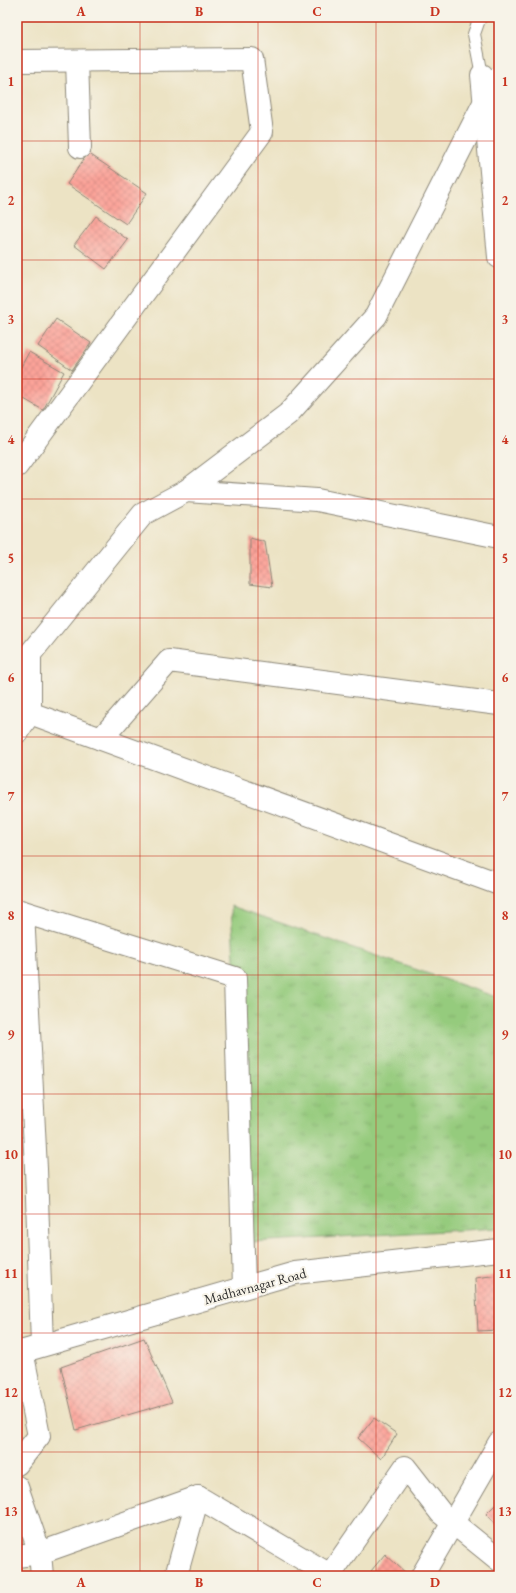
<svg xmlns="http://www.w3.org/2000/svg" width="516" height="1593" viewBox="0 0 516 1593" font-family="'EB Garamond',serif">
  <defs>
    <pattern id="grass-tufts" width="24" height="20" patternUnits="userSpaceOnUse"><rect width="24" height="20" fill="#95cb7d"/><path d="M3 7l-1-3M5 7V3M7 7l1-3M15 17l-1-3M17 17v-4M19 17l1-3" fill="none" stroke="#81ae6c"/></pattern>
    <pattern id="building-cross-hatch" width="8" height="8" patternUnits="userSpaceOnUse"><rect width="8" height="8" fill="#fba399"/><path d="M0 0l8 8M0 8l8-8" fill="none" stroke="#d78c84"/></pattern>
  </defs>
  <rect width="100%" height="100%" fill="#f7f3e8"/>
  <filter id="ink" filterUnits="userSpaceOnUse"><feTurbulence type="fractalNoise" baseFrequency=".025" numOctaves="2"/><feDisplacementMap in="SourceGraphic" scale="8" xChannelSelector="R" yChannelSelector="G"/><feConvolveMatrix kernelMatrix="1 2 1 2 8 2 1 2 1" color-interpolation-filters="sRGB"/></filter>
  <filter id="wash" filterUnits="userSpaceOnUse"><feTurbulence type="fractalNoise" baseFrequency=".012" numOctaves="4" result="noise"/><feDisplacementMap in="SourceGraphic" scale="16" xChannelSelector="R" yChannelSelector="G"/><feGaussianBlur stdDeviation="0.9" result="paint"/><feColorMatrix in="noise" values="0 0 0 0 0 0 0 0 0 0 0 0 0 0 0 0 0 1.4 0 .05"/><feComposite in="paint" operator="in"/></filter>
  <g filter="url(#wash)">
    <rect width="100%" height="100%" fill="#ece3c4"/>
    <!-- grass -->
    <path fill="url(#grass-tufts)" stroke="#607b54" d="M231,906L499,998V1228L250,1242Z"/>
    <g id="blocks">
      <!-- building -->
      <g fill="url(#building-cross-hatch)">
        <path d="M88,153L147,193L126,224L67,184Z"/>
        <path d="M96,216L128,240L106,269L74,245Z"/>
        <path d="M56,319L91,343L72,370L38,346Z"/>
        <path d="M29,352L64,372L43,410L17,395V374Z"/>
        <path d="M250,538L265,542L272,587L250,584Z"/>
        <path d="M499,1275V1330L478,1331L475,1278Z"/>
        <path d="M144,1338L172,1402L76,1430L61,1367Z"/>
        <path d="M374,1418L397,1434L381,1459L358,1438Z"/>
        <path d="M499,1501V1528L486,1514Z"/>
        <path d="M385,1554L407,1574L406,1576H377L371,1571Z"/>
      </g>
    </g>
  </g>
  <g filter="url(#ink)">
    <use href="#blocks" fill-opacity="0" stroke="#8c8778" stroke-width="1"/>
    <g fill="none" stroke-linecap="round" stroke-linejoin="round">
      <defs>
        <path id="lane" d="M480,17L474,34L482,75H499"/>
        <g id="street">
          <path d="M17,61L252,59L262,132L17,466"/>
          <path d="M77,61L80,147"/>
          <path d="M482,75L499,257"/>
          <path d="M186,491L288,414L376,316L485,101"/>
          <path d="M30,713V654L143,514L186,491L317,500L499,537"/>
          <path d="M17,732L30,713L499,884"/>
          <path d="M101,739L169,661L499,704"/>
          <path d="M17,910L235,978L244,1287"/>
          <path d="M23,912L36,1169L42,1345"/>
          <path d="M17,1353L295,1273L499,1250"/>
          <path d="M17,1464L39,1436L22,1351"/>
          <path d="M17,1487L40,1553L42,1576"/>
          <path d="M17,1556L40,1553L198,1497L330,1575L405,1467L441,1513L499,1560"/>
          <path d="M176,1576L198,1497"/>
          <path d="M422,1576L499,1443"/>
        </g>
      </defs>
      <!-- lane casing -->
      <use href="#lane" stroke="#8c8778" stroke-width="14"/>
      <!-- street casing -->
      <use href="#street" stroke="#8c8778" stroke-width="24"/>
      <!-- lane -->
      <use href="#lane" stroke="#fff" stroke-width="12"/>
      <!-- street -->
      <use href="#street" stroke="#fff" stroke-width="22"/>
    </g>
  </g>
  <!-- grid -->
  <path fill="none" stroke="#c8321e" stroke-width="1" stroke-opacity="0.55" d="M140,17V1576M258,17V1576M376,17V1576M17,141H499M17,260H499M17,379H499M17,499H499M17,618H499M17,737H499M17,856H499M17,975H499M17,1094H499M17,1214H499M17,1333H499M17,1452H499"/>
  <g text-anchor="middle" stroke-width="4" stroke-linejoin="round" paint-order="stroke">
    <!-- street labels -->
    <g font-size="14" fill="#2b2b2b" stroke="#f7f3e8">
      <text transform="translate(255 1286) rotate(-15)" y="5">Madhavnagar Road</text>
    </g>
  </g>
  <!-- margin -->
  <rect width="516" height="1593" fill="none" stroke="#f7f3e8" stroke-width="44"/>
  <rect x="22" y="22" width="472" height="1549" fill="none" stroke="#c8321e" stroke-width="1.5"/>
  <g font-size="13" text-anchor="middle" font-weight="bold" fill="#c8321e">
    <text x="81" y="16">A</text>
    <text x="199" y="16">B</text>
    <text x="317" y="16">C</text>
    <text x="435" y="16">D</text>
    <text x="11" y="86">1</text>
    <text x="505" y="86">1</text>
    <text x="11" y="205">2</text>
    <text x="505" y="205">2</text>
    <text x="11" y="324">3</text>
    <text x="505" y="324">3</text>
    <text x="11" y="444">4</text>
    <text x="505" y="444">4</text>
    <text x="11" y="563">5</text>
    <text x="505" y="563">5</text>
    <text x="11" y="682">6</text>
    <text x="505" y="682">6</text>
    <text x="11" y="801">7</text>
    <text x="505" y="801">7</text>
    <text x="11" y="920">8</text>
    <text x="505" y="920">8</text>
    <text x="11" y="1039">9</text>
    <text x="505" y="1039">9</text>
    <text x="11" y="1159">10</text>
    <text x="505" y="1159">10</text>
    <text x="11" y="1278">11</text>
    <text x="505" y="1278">11</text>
    <text x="11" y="1397">12</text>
    <text x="505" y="1397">12</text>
    <text x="11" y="1516">13</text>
    <text x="505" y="1516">13</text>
    <text x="81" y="1587">A</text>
    <text x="199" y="1587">B</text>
    <text x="317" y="1587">C</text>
    <text x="435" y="1587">D</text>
  </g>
</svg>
